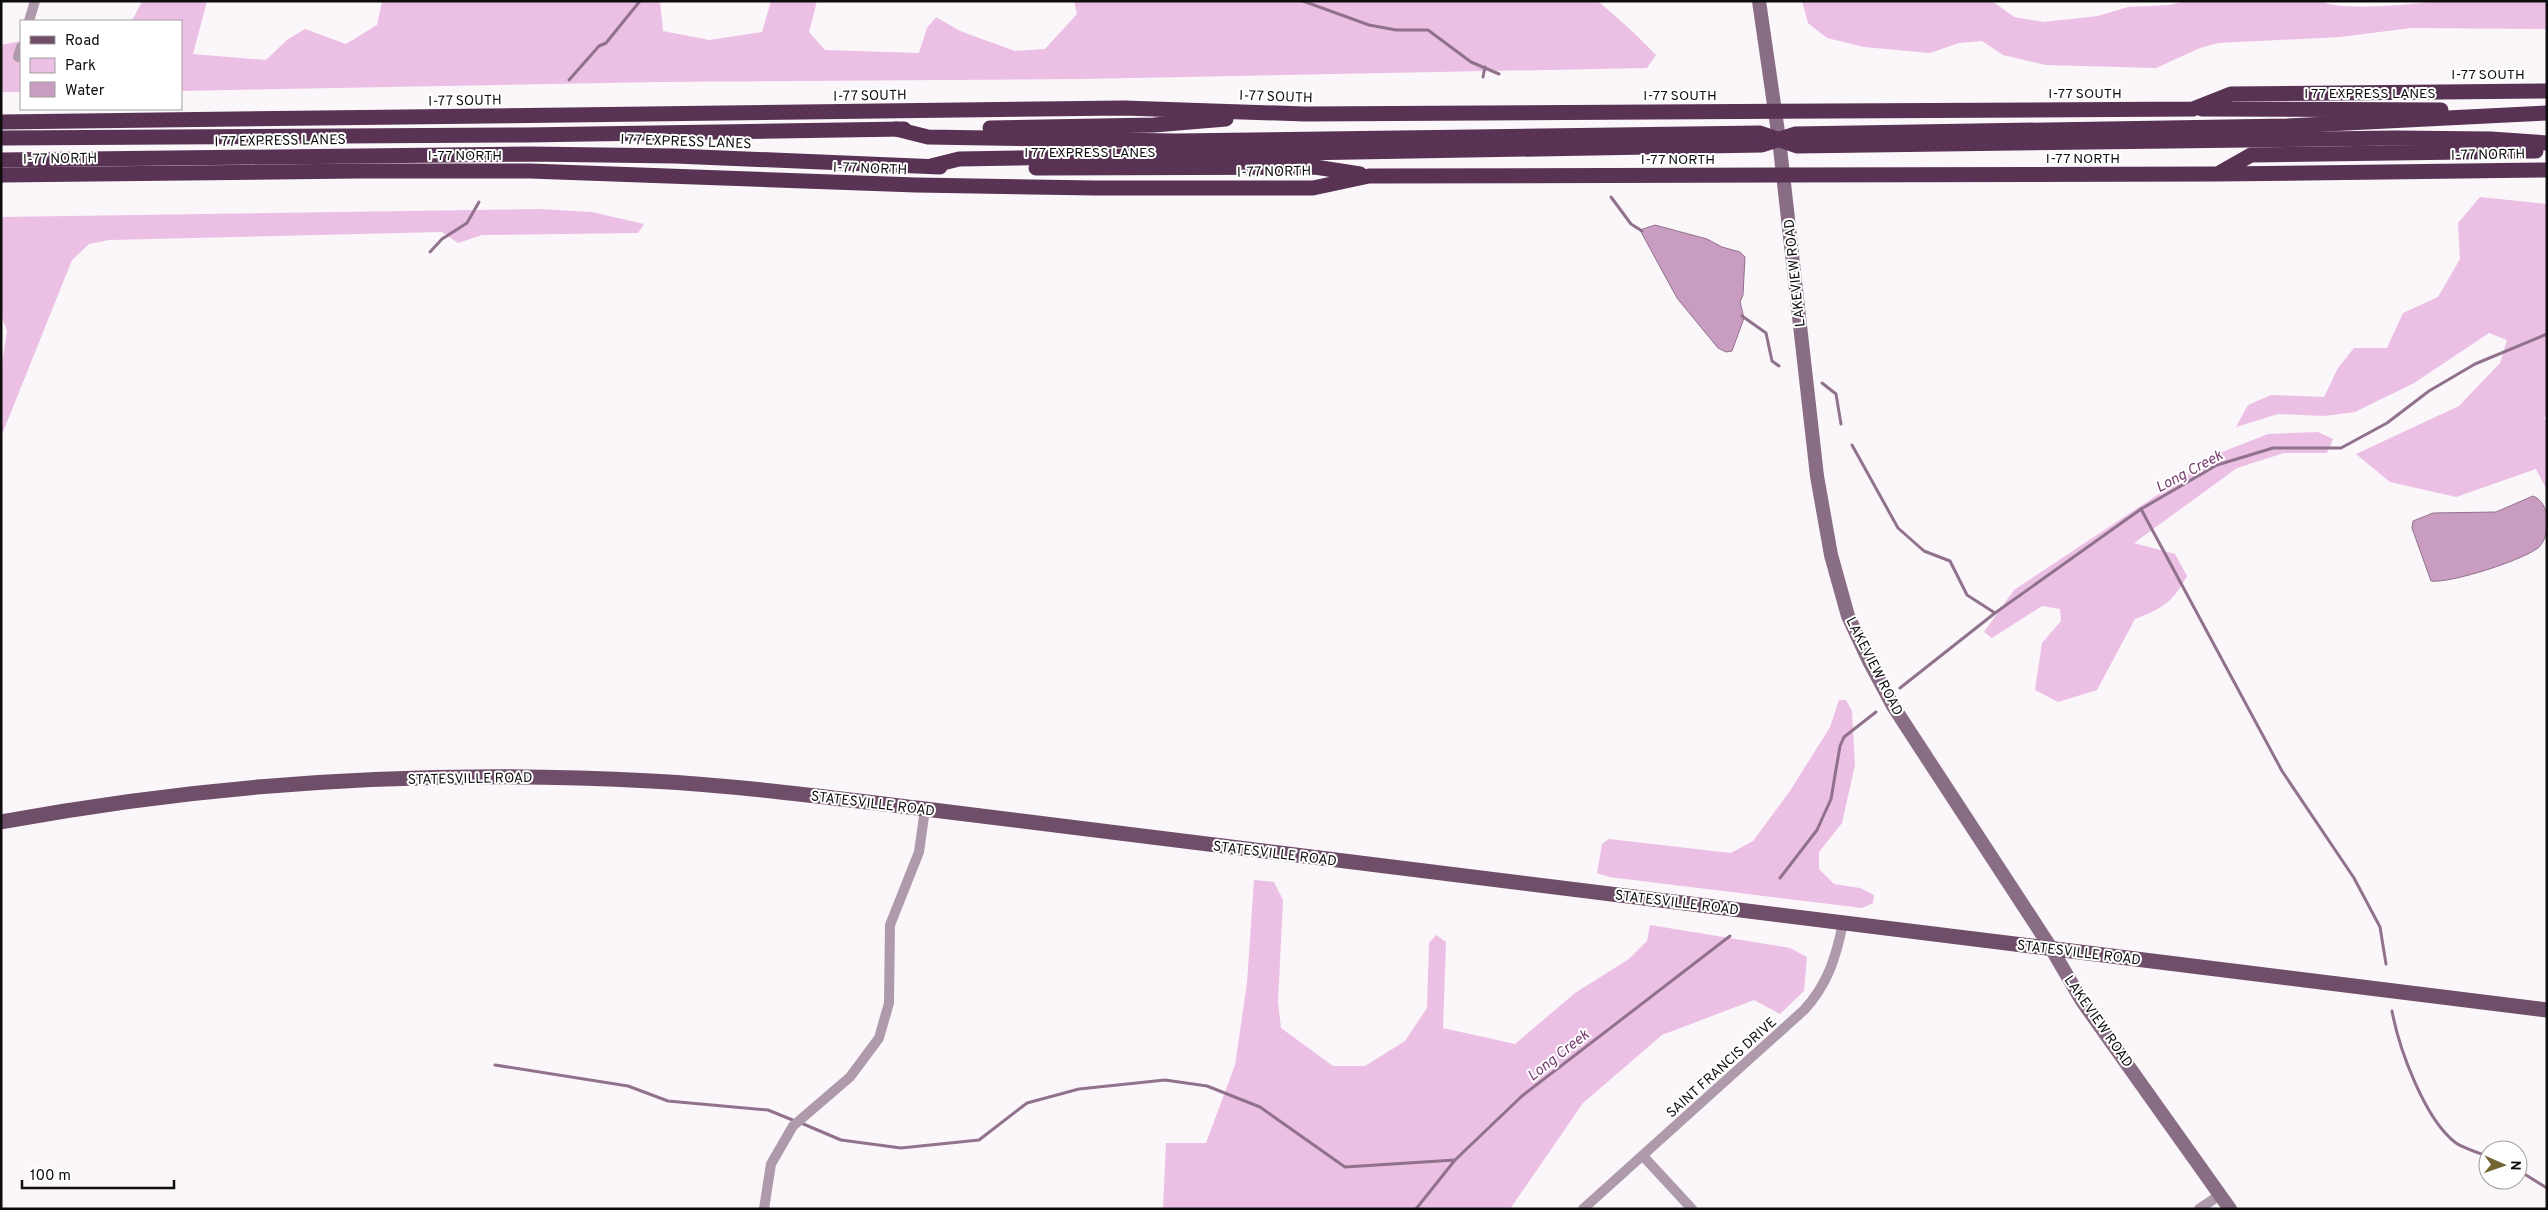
<svg xmlns="http://www.w3.org/2000/svg" width="2548" height="1210" viewBox="0 0 2548 1210" font-family="Overpass,sans-serif">
  <rect width="100%" height="100%" fill="#faf6f9"/>
  <!-- green -->
  <g fill="#ecbfe5">
    <path d="M142,1H207L193,54L266,60L287,40L305,29L346,44L377,25L382,1H660L663,31L709,40L762,32L771,1H817L809,32L825,50L919,53L927,28L936,17L960,31L1015,51L1045,49L1077,14L1074,1H1598L1632,31L1656,55L1647,68L1082,79L658,82L181,91V21H132Z"/>
    <path d="M1802,1H1992L2014,17L2043,22L2098,16L2128,7L2169,5L2186,1H2321C2339,12 2416,4 2439,1C2474,0 2511,1 2547,1V29L2411,28L2340,37L2218,43L2200,48L2156,68L2046,65L2003,55L1982,41L1959,43L1930,53L1864,47L1827,38L1808,23Z"/>
    <path d="M21,41V92H1V45Z"/>
    <path d="M2480,197L2547,204V417H2544L2547,425V490L2536,469L2456,497L2390,482L2356,454L2459,406L2500,363L2507,340L2489,333L2414,383L2355,412L2324,416L2278,414L2236,427L2248,405L2271,395L2324,397L2338,368L2354,348H2387L2403,313L2438,297L2460,259L2458,223Z"/>
    <path d="M541,209L592,212L644,224L638,233L482,235L458,243L442,232L109,240L89,244L72,260L1,437V370L7,331L1,315V217Z"/>
    <path d="M2318,432L2333,439L2327,453H2284L2237,468L2134,543L2175,554L2187,576C2173,602 2162,609 2135,619L2097,690L2058,702L2035,690L2042,643L2061,621L2060,609L2042,606L1992,638L1984,632L2014,590L2222,452L2268,434Z"/>
    <path d="M1839,700H1846L1852,711L1855,765L1842,823L1819,852V869L1834,884L1860,888L1874,895L1873,903L1862,908L1609,877L1597,873L1602,844L1609,839L1731,853L1753,841L1790,791L1830,727Z"/>
    <path d="M1254,880L1274,882L1283,900L1278,1002L1281,1028L1333,1066H1365L1405,1041L1427,1008L1429,943L1436,935L1446,942L1443,1028L1515,1044L1575,993L1629,959L1647,941L1650,925L1790,948L1807,957L1804,991L1780,1014L1754,1000L1662,1035L1583,1103L1510,1209H1163L1166,1143H1206L1235,1065L1247,983Z"/>
  </g>
  <!-- water -->
  <g fill="#c99dc2" stroke="#91728c">
    <path d="M1655,225L1707,239L1722,247L1740,252L1745,257L1743,295L1740,302L1744,318L1732,351L1726,352L1718,348L1677,298L1640,230Z"/>
    <path d="M2533,496C2541,499 2546,508 2547,517C2547,527 2547,538 2540,546C2528,559 2449,584 2431,581L2412,528L2413,521L2433,513L2496,512Z"/>
  </g>
  <g fill="none" stroke-linecap="round" stroke-linejoin="round">
    <!-- stream -->
    <g stroke="#91728c" stroke-width="3">
      <path d="M1303,1L1369,25L1396,30H1428L1471,62L1499,74"/>
      <path d="M1483,77L1485,67"/>
      <path d="M569,80L599,46L606,43L640,1"/>
      <path d="M1611,197L1631,224L1642,231"/>
      <path d="M430,252L442,239L467,223L479,202"/>
      <path d="M1742,316L1766,333L1772,361L1779,366"/>
      <path d="M1822,383L1836,394L1841,424"/>
      <path d="M1852,445L1898,528L1924,551L1950,561L1967,595L1995,613"/>
      <path d="M2141,509L2282,771L2354,878L2380,927L2386,964"/>
      <path d="M1900,688L1995,613L2141,509L2217,465L2273,448H2341L2387,423L2429,391L2475,364L2547,334"/>
      <path d="M1780,878L1817,830L1831,799L1840,746L1844,737L1876,712"/>
      <path d="M2392,1011C2399,1049 2425,1120 2456,1143C2465,1149 2478,1152 2488,1157"/>
      <path d="M495,1065L628,1086L668,1101L768,1110L795,1121"/>
      <path d="M801,1123L841,1140L901,1148L979,1140L1027,1103L1079,1089L1165,1080L1207,1086L1260,1107L1345,1167L1455,1160"/>
      <path d="M2518,1170L2547,1188"/>
      <path d="M1416,1209L1455,1160L1522,1096L1730,936"/>
    </g>
    <!-- street -->
    <g stroke="#ae9aaa" stroke-width="10">
      <path d="M29,21L35,1"/>
      <path d="M18,57L21,47"/>
      <path d="M1643,1156L1692,1209"/>
      <path d="M764,1209L771,1164L793,1126L850,1077L879,1038L889,1003L890,925L919,852L925,809"/>
      <path d="M1583,1209L1804,1010C1828,984 1836,957 1843,923"/>
      <path d="M2199,1209L2220,1195"/>
    </g>
    <!-- secondary -->
    <path stroke="#896d85" stroke-width="14" d="M1759,1L1779,139L1817,476L1831,555L1848,616L1869,661L1893,706L2051,948L2082,1001L2230,1209"/>
    <!-- primary -->
    <path stroke="#6f4e6a" stroke-width="15" d="M1,822C216,782 433,769 651,781C743,786 834,798 925,809L2547,1010"/>
    <!-- highway -->
    <g stroke="#583354" stroke-width="15">
      <path d="M2202,109L2441,110"/>
      <path d="M1,122L1124,108L1305,114L2193,109L2231,94L2547,91"/>
      <path d="M990,128L1154,125L1226,119"/>
      <path d="M896,129L928,137L1176,141L1760,133L1797,146L2395,138L2491,139L2547,143"/>
      <path d="M1,138L526,135L904,129"/>
      <path d="M1,160L530,154L675,156L940,167"/>
      <path d="M931,166L959,159L1762,145L1795,134L2287,126L2547,113"/>
      <path d="M1036,168L1315,167L1360,174"/>
      <path d="M2221,172L2251,155L2536,151"/>
      <path d="M1,175L358,171H530L916,185L1095,188H1313L1369,176L2217,174L2547,170"/>
    </g>
  </g>
  <g text-anchor="middle" stroke-width="4" stroke-linejoin="round" paint-order="stroke">
    <!-- street labels -->
    <g font-size="14" fill="#0f0e0f" stroke="#fff">
      <text x="2488" y="79">I-77 SOUTH</text>
      <text x="2085" y="98">I-77 SOUTH</text>
      <text x="2370" y="98">I 77 EXPRESS LANES</text>
      <text transform="translate(870 95) rotate(-1)" y="5">I-77 SOUTH</text>
      <text x="1680" y="100">I-77 SOUTH</text>
      <text transform="translate(1276 96) rotate(2)" y="5">I-77 SOUTH</text>
      <text transform="translate(465 100) rotate(-1)" y="5">I-77 SOUTH</text>
      <text transform="translate(280 140) rotate(-1)" y="5">I 77 EXPRESS LANES</text>
      <text transform="translate(686 141) rotate(2)" y="5">I 77 EXPRESS LANES</text>
      <text x="1090" y="157">I 77 EXPRESS LANES</text>
      <text transform="translate(2488 154) rotate(-1)" y="5">I-77 NORTH</text>
      <text x="465" y="160">I-77 NORTH</text>
      <text transform="translate(60 158) rotate(-1)" y="5">I-77 NORTH</text>
      <text x="2083" y="163">I-77 NORTH</text>
      <text x="1678" y="164">I-77 NORTH</text>
      <text transform="translate(870 168) rotate(2)" y="5">I-77 NORTH</text>
      <text transform="translate(1274 171) rotate(-1)" y="5">I-77 NORTH</text>
      <text transform="translate(1794 273) rotate(-96)" y="5">LAKEVIEW ROAD</text>
      <text transform="translate(1875 666) rotate(63)" y="5">LAKEVIEW ROAD</text>
      <text transform="translate(470 778) rotate(-1)" y="5">STATESVILLE ROAD</text>
      <text transform="translate(873 803) rotate(7)" y="5">STATESVILLE ROAD</text>
      <text transform="translate(1275 853) rotate(7)" y="5">STATESVILLE ROAD</text>
      <text transform="translate(1677 902) rotate(7)" y="5">STATESVILLE ROAD</text>
      <text transform="translate(2079 952) rotate(7)" y="5">STATESVILLE ROAD</text>
      <text transform="translate(2099 1021) rotate(55)" y="5">LAKEVIEW ROAD</text>
      <text transform="translate(1721 1067) rotate(-42)" y="5">SAINT FRANCIS DRIVE</text>
    </g>
    <!-- water labels -->
    <g font-size="15" font-style="italic" fill="#773f70" stroke="#fff">
      <text transform="translate(2189 471) rotate(-28)" y="5">Long Creek</text>
      <text transform="translate(1558 1055) rotate(-38)" y="5">Long Creek</text>
    </g>
  </g>
  <!-- border -->
  <rect width="2548" height="1210" fill="none" stroke="#0f0e0f" stroke-width="5"/>
  <!-- legend -->
  <rect x="20" y="20" width="162" height="90" fill="#ffffff" stroke="#9f9f9f"/>
  <rect x="30" y="36" width="25" height="8" fill="#6f4e6a" stroke="#9f9f9f"/>
  <text x="65" y="45" font-size="15" fill="#0f0e0f">Road</text>
  <rect x="30" y="58" width="25" height="15" fill="#ecbfe5" stroke="#9f9f9f"/>
  <text x="65" y="70" font-size="15" fill="#0f0e0f">Park</text>
  <rect x="30" y="82" width="25" height="15" fill="#c99dc2" stroke="#9f9f9f"/>
  <text x="65" y="95" font-size="15" fill="#0f0e0f">Water</text>
  <!-- north arrow -->
  <g transform="translate(2503 1165) rotate(92)"><circle r="24" fill="#ffffff" stroke="#9f9f9f"/>
  <path d="M0-4L9 19L0 12L-9 19Z" fill="#726431"/>
  <text y="-8" font-size="14" font-weight="bold" text-anchor="middle" fill="#0f0e0f">N</text>
  </g>
  <!-- scale -->
  <path d="M22 1180v8h152v-8" fill="none" stroke="#0f0e0f" stroke-width="2.5"/>
  <text x="30" y="1180" font-size="15" fill="#0f0e0f" stroke="#ffffff" stroke-width="4" paint-order="stroke">100 m</text>
</svg>
